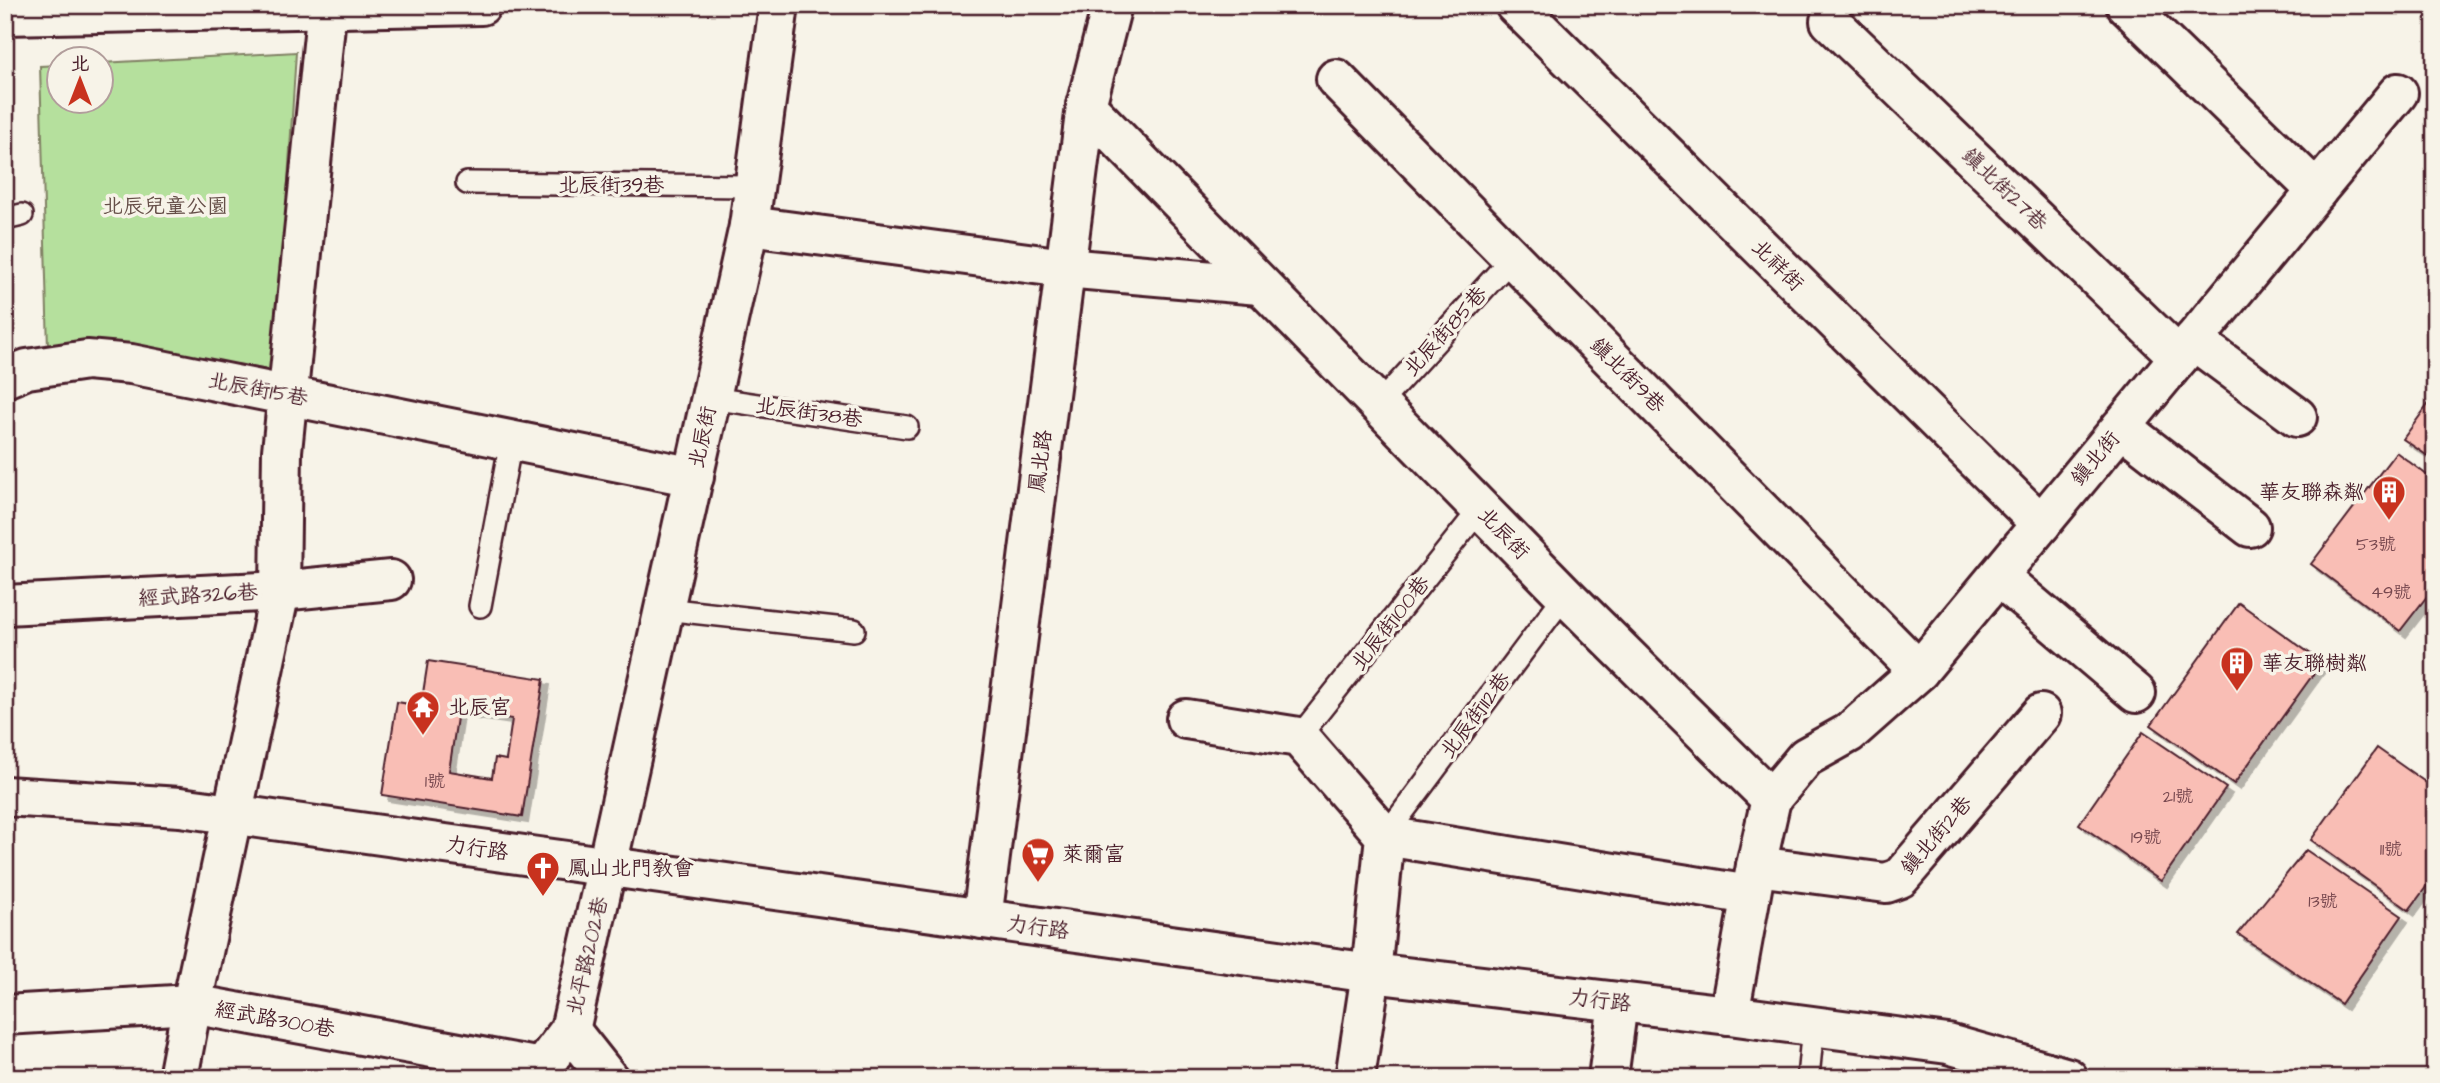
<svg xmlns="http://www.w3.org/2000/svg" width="2440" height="1083" viewBox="0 0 2440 1083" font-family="'Architects Daughter','LXGW WenKai TC',sans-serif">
  <defs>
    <filter id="shadow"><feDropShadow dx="6" dy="6" stdDeviation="0" flood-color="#0004"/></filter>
  </defs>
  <rect width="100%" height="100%" fill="#f7f3e8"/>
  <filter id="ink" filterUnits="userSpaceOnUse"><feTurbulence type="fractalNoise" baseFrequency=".0143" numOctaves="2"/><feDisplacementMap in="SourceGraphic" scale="14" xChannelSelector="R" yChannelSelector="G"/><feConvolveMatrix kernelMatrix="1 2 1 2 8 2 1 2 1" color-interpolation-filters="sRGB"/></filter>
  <g filter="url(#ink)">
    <!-- green -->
    <path fill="#b5e09d" stroke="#808064" stroke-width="2" d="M296,52L276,375L48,349L40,66L59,65L60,102H102V63Z"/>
    <!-- building -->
    <g fill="#f9beb5" stroke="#4a1f2b" stroke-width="2" fill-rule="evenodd" filter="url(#shadow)">
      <path d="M2435,395V461L2403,439Z"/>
      <path d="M2396,452L2435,481V586L2400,631L2311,564Z"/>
      <path d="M2239,603L2322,662L2234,784L2151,725Z"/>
      <path d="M428,661L544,679L522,817L382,795L397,702L421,706ZM458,711L512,719L506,760L495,758L492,778L449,771Z"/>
      <path d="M2143,732L2226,788L2161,881L2079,824Z"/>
      <path d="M2377,748L2435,789V875L2409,910L2311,840Z"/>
      <path d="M2306,850L2402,916L2341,1004L2238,934Z"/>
    </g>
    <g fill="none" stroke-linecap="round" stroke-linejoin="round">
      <defs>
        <g id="lane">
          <path d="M467,183L756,186"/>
          <path d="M5,219L22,215"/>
          <path d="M711,398L907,427"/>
          <path d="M1378,405L1512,258"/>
          <path d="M480,606L511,441"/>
          <path d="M664,609L854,630"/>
          <path d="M1299,737L1480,509"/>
          <path d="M1385,836L1565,595"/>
          <path d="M1808,1078L1813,1026"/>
        </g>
        <g id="street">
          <path d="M1515,5L2041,524"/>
          <path d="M2126,5L2317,191"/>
          <path d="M1830,21L2179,357"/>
          <path d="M1336,79L1919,671"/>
          <path d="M1086,106L1565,595L1771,799L1756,866L1729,1015"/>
          <path d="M749,226L1065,268L1260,285"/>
          <path d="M2193,340L2297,417"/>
          <path d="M5,378L27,369L87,360L131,364L694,477"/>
          <path d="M2121,427L2250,527"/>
          <path d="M1998,576L2136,693"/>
          <path d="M5,605L280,591L391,580"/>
          <path d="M1186,719L1299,737L1385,836L1371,973L1355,1078"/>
          <path d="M5,796L180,807L1371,973L1729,1015L1948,1044L2068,1078"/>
          <path d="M1771,799L1806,757L1849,733L1919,671L2398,93"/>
          <path d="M1385,836L1750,895"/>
          <path d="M1756,866L1886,883L1900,878L2041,714"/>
          <path d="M982,919L1086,106L1112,5"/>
          <path d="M5,1015L192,1004L541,1068"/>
          <path d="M570,1030L608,1078"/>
          <path d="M178,1078L192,1004L280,591L282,451L327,5"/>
          <path d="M534,1078L570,1030L607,866L749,226L779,5"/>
          <path d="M1608,1078L1618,1003"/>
        </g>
        <path id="secondary" d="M5,15L481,5"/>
      </defs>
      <!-- lane casing -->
      <use href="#lane" stroke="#4a1f2b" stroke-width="26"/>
      <!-- street casing -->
      <use href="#street" stroke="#4a1f2b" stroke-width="44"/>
      <!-- secondary casing -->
      <use href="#secondary" stroke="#4a1f2b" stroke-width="44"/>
      <!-- lane -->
      <use href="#lane" stroke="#f7f3e8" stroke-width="21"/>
      <!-- street -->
      <use href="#street" stroke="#f7f3e8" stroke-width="38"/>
      <!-- secondary -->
      <use href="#secondary" stroke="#f7f3e8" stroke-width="38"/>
    </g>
  </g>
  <!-- icons -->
  <defs>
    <symbol id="building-pin" viewBox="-11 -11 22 30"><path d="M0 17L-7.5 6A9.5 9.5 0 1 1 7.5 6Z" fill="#c8321e" stroke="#f7f3e8"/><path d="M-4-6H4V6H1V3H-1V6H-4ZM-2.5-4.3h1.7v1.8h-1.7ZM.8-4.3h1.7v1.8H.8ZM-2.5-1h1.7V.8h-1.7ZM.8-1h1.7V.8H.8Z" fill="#fff"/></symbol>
    <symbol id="temple-pin" viewBox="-11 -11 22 30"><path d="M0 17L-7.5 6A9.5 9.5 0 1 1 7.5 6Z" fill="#c8321e" stroke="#f7f3e8"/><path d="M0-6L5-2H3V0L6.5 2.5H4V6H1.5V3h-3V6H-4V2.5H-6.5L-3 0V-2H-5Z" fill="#fff"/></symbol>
    <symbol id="supermarket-pin" viewBox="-11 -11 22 30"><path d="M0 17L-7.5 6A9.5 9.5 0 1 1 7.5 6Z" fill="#c8321e" stroke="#f7f3e8"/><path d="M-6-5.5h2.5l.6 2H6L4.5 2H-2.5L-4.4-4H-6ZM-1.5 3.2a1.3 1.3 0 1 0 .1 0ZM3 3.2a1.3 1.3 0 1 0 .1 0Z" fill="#fff"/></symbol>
    <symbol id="church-pin" viewBox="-11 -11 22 30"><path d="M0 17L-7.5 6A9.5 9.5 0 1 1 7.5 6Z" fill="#c8321e" stroke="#f7f3e8"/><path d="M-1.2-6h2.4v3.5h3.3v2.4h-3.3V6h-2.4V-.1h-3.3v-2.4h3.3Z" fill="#fff"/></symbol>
  </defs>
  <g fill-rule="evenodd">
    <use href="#building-pin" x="2370" y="473" width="38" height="52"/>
    <use href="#building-pin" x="2218" y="644" width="38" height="52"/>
    <use href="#temple-pin" x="404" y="688" width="38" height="52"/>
    <use href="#supermarket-pin" x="1019" y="835" width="38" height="52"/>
    <use href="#church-pin" x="524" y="849" width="38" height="52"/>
  </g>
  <g text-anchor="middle" stroke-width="7" stroke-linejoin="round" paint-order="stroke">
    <!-- number labels -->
    <g font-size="18" fill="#76474e">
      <text x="2376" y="550">53號</text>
      <text x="2391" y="598">49號</text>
      <text x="435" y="787">1號</text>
      <text x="2178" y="802">21號</text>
      <text x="2146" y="843">19號</text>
      <text x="2391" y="855">11號</text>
      <text x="2323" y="907">13號</text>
    </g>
    <!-- street labels -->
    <g font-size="21" fill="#4a1f2b" stroke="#f7f3e8">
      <text x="611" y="192">北辰街39巷</text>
      <text transform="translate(2005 189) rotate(44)" y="7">鎮北街27巷</text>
      <text transform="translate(1778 265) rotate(45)" y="7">北祥街</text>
      <text transform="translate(1445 331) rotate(-48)" y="7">北辰街85巷</text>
      <text transform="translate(1628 375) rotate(45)" y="7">鎮北街9巷</text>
      <text transform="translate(258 389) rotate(11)" y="7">北辰街15巷</text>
      <text transform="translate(809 412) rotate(8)" y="7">北辰街38巷</text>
      <text transform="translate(702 437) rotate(-78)" y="7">北辰街</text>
      <text transform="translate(2095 458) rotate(-50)" y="7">鎮北街</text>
      <text transform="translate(1040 461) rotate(-83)" y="7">鳳北路</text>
      <text transform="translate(1504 533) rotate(46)" y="7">北辰街</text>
      <text transform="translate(198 595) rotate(-3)" y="7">經武路326巷</text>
      <text transform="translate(1390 623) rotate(-52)" y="7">北辰街100巷</text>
      <text transform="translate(1475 715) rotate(-53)" y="7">北辰街112巷</text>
      <text transform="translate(1936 835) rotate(-49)" y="7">鎮北街2巷</text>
      <text transform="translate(477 848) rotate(8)" y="7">力行路</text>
      <text transform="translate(1038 927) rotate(8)" y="7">力行路</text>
      <text transform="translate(587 956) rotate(-77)" y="7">北平路202巷</text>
      <text transform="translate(1600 1000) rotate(7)" y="7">力行路</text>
      <text transform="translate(275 1019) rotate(10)" y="7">經武路300巷</text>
    </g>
    <!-- park labels -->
    <g font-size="21" fill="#654f48" stroke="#f7f3e8">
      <text x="165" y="213">北辰兒童公園</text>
    </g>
    <!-- poi labels -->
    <g font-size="21" fill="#4a1f2b" stroke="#f7f3e8" text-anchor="start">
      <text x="2364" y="499" text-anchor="end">華友聯森粼</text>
      <text x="2262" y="670">華友聯樹粼</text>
      <text x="448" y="714">北辰宮</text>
      <text x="1062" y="861">萊爾富</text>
      <text x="568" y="875">鳳山北門教會</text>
    </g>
  </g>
  <!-- margin -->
  <rect width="2440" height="1083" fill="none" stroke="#f7f3e8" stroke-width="28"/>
  <rect x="14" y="14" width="2412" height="1055" fill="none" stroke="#4a1f2b" stroke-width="2.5" filter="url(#ink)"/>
  <!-- north arrow -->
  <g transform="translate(80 80)"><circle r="33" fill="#f7f3e8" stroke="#b29e9c" stroke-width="2"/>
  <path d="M0-5L12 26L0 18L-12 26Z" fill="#c8321e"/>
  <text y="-10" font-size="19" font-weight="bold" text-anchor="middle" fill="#4a1f2b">北</text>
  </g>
</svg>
